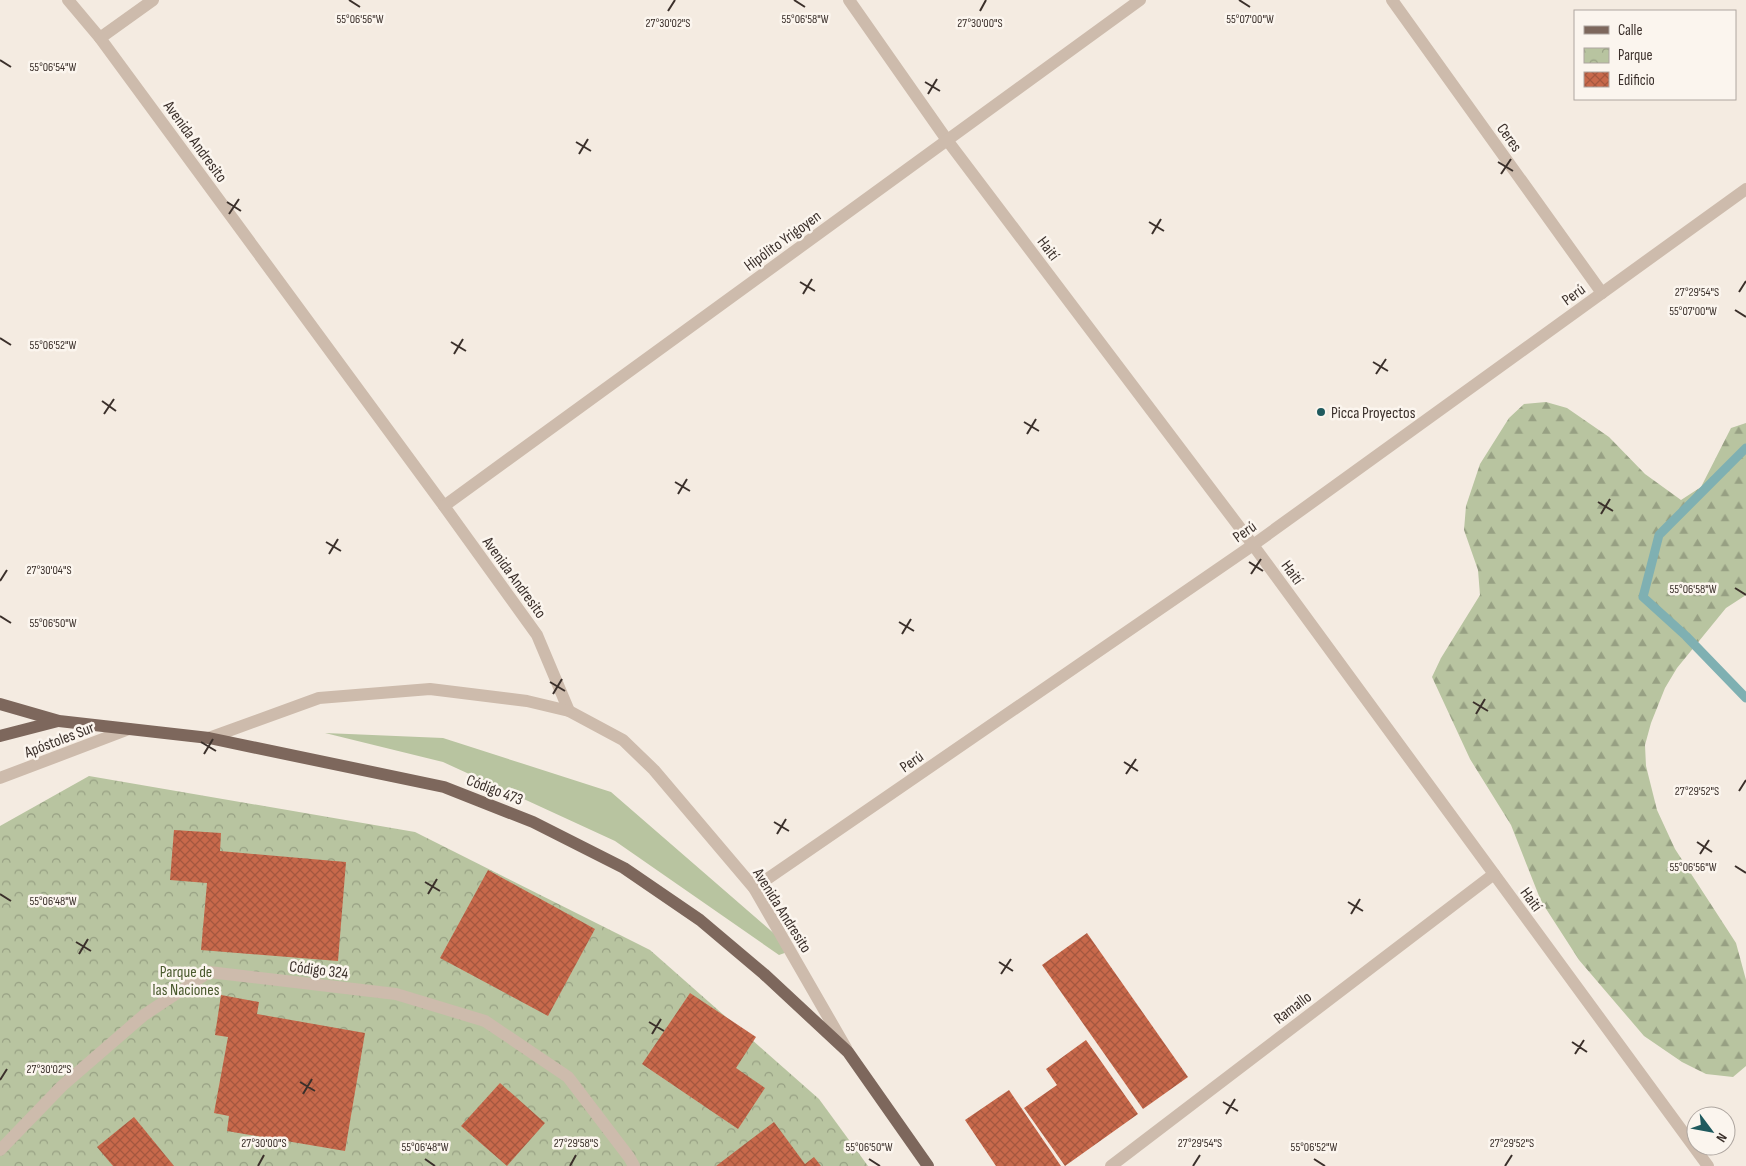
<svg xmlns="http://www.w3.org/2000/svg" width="1746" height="1166" viewBox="0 0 1746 1166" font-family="'Sofia Sans Condensed',sans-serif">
  <defs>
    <pattern id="forest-firs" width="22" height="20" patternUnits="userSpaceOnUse" patternTransform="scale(1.25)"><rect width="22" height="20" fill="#b8c4a0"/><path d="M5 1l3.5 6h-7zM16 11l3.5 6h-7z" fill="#97a083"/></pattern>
    <pattern id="park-crowns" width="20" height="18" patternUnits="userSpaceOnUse" patternTransform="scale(1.25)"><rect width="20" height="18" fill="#b8c4a0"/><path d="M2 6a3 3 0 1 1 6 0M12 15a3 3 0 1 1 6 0" fill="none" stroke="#97a083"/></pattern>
    <pattern id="building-cross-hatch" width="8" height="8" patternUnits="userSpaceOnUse" patternTransform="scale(1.25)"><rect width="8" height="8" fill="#c8694b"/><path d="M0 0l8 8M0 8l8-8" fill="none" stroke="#a4573f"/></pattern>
  </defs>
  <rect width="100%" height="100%" fill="#f4ebe1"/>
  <!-- forest -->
  <path fill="url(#forest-firs)" d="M1546,402L1567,408L1609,437L1645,474L1681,500L1701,487L1731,428L1746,423V595L1726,608L1677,668L1665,688L1651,723L1645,745L1646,766L1657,810L1675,849L1736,943L1746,980V1066L1733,1077L1706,1074L1682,1062L1644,1036L1579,960L1541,901L1511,825L1470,759L1432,677L1441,658L1480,595L1478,570L1464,530L1466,506L1480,464L1509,418L1524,404Z"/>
  <!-- park -->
  <path fill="url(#park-crowns)" d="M89,776L415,832L650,950L819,1099L868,1166H0V826Z"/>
  <!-- garden -->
  <path fill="#b8c4a0" d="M325,733L443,738L611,792L793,950L779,955L615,841L443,762Z"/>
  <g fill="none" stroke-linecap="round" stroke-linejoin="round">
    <!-- stream -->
    <path stroke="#7fb0b2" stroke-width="9" d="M1746,448L1659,535L1643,597L1686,636L1746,698"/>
  </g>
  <!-- building -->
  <g fill="url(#building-cross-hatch)">
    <path d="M174,830L221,833L220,851L346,862L338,961L201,950L207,883L170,880Z"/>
    <path d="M488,870L595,929L548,1016L440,958Z"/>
    <path d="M1087,933L1188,1077L1143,1109L1042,965Z"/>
    <path d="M690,993L756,1037L736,1068L765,1088L738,1129L642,1064Z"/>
    <path d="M221,995L259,1002L257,1014L365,1033L345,1151L227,1131L229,1116L214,1113L228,1037L215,1035Z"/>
    <path d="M1086,1040L1138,1114L1065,1166L1024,1108L1057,1085L1046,1069Z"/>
    <path d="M500,1083L545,1123L507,1166L461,1126Z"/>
    <path d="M1009,1090L1061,1166H996L965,1120Z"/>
    <path d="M134,1117L174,1166H113L97,1147Z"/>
    <path d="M774,1122L805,1164L814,1157L821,1166H716Z"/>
  </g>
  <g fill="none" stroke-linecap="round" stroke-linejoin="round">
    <!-- minor -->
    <g stroke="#cdbbac" stroke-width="12">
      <path d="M68,0L100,38L444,506L537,635L569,711"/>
      <path d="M849,0L947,140L1253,545L1708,1166"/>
      <path d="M1392,0L1602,293"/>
      <path d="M100,38L153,0"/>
      <path d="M444,506L1140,0"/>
      <path d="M209,738L319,698L430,689L527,701L569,711L623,740L654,770L754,888L846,1048"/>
      <path d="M0,778L129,729"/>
      <path d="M754,888L1253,545L1746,189"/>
      <path d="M0,1150L62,1086L144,1015L209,972L396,994L485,1021L568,1077L629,1157L634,1166"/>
      <path d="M1111,1166L1494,874"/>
    </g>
    <!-- major -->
    <g stroke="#7d675c" stroke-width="12">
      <path d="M0,704L59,721L209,738L444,787L533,822L624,868L700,920L764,974L848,1052L928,1166"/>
      <path d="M0,736L58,721"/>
    </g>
  </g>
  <!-- ticks -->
  <path fill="none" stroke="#3b302b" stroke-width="2" d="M349,0L360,7M794,0L805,7M1239,0L1250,7M668,11L675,0M980,11L986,0M0,60L11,67M925,82L940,91M928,94L937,79M576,142L591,151M579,154L588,139M1498,162L1513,171M1501,174L1511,159M227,202L241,211M229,214L239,199M1149,222L1164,231M1152,234L1161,219M800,282L815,291M1739,292L1746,281M803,294L812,279M1735,310L1746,317M0,338L11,345M451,342L466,351M454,354L463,339M1373,362L1388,371M1376,374L1386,359M102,401L116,411M104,414L114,399M1024,422L1039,431M1027,434L1036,419M675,482L690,491M678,494L687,479M1598,502L1613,511M1601,514L1610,499M326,542L341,551M329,554L338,539M1249,562L1263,571M1251,574L1261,559M0,581L7,570M1735,588L1746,595M0,616L11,623M899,622L914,631M902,634L911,619M550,682L565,691M553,694L562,679M1473,702L1488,711M1476,714L1485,699M201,742L216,751M204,754L213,739M1124,762L1138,771M1126,774L1136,759M1739,791L1746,780M774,822L789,831M777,834L786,819M1697,842L1712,852M1700,854L1709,840M1735,866L1746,873M425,882L440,891M0,894L11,901M428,894L437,879M1348,902L1363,911M1351,914L1360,899M76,942L91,951M79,954L88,939M999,962L1013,971M1001,974L1011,959M649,1022L664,1031M652,1034L661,1019M1572,1042L1587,1052M1575,1054L1584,1040M0,1080L7,1069M300,1082L315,1091M303,1094L312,1079M1223,1102L1238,1111M1226,1114L1235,1099M425,1159L435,1166M869,1159L880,1166M1314,1159L1325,1166M258,1166L264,1155M570,1166L576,1155M1193,1166L1200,1155M1505,1166L1512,1155"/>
  <!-- markers -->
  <circle fill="#1f5a5e" stroke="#fbf5ee" stroke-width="2" cx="1321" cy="412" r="5"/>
  <g text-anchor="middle" stroke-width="5" stroke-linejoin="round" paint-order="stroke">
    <!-- street labels -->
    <g font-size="16" fill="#3b302b" stroke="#fbf5ee">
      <text transform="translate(1510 137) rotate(54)" y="6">Ceres</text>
      <text transform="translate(196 141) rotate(54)" y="6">Avenida Andresito</text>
      <text transform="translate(782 240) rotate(-36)" y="6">Hipólito Yrigoyen</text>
      <text transform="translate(1049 248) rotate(53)" y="6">Haití</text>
      <text transform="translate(1573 294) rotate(-36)" y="6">Perú</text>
      <text transform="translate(1244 531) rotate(-35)" y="6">Perú</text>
      <text transform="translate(1293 572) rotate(54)" y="6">Haití</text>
      <text transform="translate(515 577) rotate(54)" y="6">Avenida Andresito</text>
      <text transform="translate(59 739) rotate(-21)" y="6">Apóstoles Sur</text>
      <text transform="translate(911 761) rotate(-35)" y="6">Perú</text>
      <text transform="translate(495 789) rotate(21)" y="6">Código 473</text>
      <text transform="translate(1532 899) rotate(54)" y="6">Haití</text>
      <text transform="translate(783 910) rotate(58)" y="6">Avenida Andresito</text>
      <text transform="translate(319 969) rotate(7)" y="6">Código 324</text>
      <text transform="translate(1292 1007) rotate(-37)" y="6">Ramallo</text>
    </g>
    <!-- poi labels -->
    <g font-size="16" fill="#3b302b" stroke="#fbf5ee" text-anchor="start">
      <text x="1331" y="418">Picca Proyectos</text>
    </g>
    <!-- park labels -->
    <g font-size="16" fill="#4a5a2e" stroke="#fbf5ee">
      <text x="186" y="977">Parque de<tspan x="186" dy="18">las Naciones</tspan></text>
    </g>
  </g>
  <g font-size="12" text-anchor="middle" fill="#3b302b" stroke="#fbf5ee" stroke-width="5" stroke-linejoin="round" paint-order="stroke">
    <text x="360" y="23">55°06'56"W</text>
    <text x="805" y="23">55°06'58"W</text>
    <text x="1250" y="23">55°07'00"W</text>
    <text x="668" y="27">27°30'02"S</text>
    <text x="980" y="27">27°30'00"S</text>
    <text x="53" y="71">55°06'54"W</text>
    <text x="1697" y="296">27°29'54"S</text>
    <text x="1693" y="315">55°07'00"W</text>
    <text x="53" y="349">55°06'52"W</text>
    <text x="49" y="574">27°30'04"S</text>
    <text x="1693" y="593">55°06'58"W</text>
    <text x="53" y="627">55°06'50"W</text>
    <text x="1697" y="795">27°29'52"S</text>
    <text x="1693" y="871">55°06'56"W</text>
    <text x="53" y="905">55°06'48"W</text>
    <text x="49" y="1073">27°30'02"S</text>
    <text x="264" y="1147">27°30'00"S</text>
    <text x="576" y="1147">27°29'58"S</text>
    <text x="1200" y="1147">27°29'54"S</text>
    <text x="1512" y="1147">27°29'52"S</text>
    <text x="425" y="1151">55°06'48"W</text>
    <text x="869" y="1151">55°06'50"W</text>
    <text x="1314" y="1151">55°06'52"W</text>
  </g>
  <!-- legend -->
  <rect x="1574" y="10" width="162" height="90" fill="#fbf5ee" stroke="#aea6a0"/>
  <rect x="1584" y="26" width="25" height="8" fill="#7d675c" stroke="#aea6a0"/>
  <text x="1618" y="35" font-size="15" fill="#3b302b">Calle</text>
  <rect x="1584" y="48" width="25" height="15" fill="url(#park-crowns)" stroke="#aea6a0"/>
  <text x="1618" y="60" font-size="15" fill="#3b302b">Parque</text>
  <rect x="1584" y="72" width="25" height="15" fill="url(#building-cross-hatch)" stroke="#aea6a0"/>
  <text x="1618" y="85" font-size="15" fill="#3b302b">Edificio</text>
  <!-- north arrow -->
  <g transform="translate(1711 1131) rotate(122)"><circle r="24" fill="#fbf5ee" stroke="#aea6a0"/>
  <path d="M0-4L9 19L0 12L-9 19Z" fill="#1f5a5e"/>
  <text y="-8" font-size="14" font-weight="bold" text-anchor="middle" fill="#3b302b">N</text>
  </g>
</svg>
